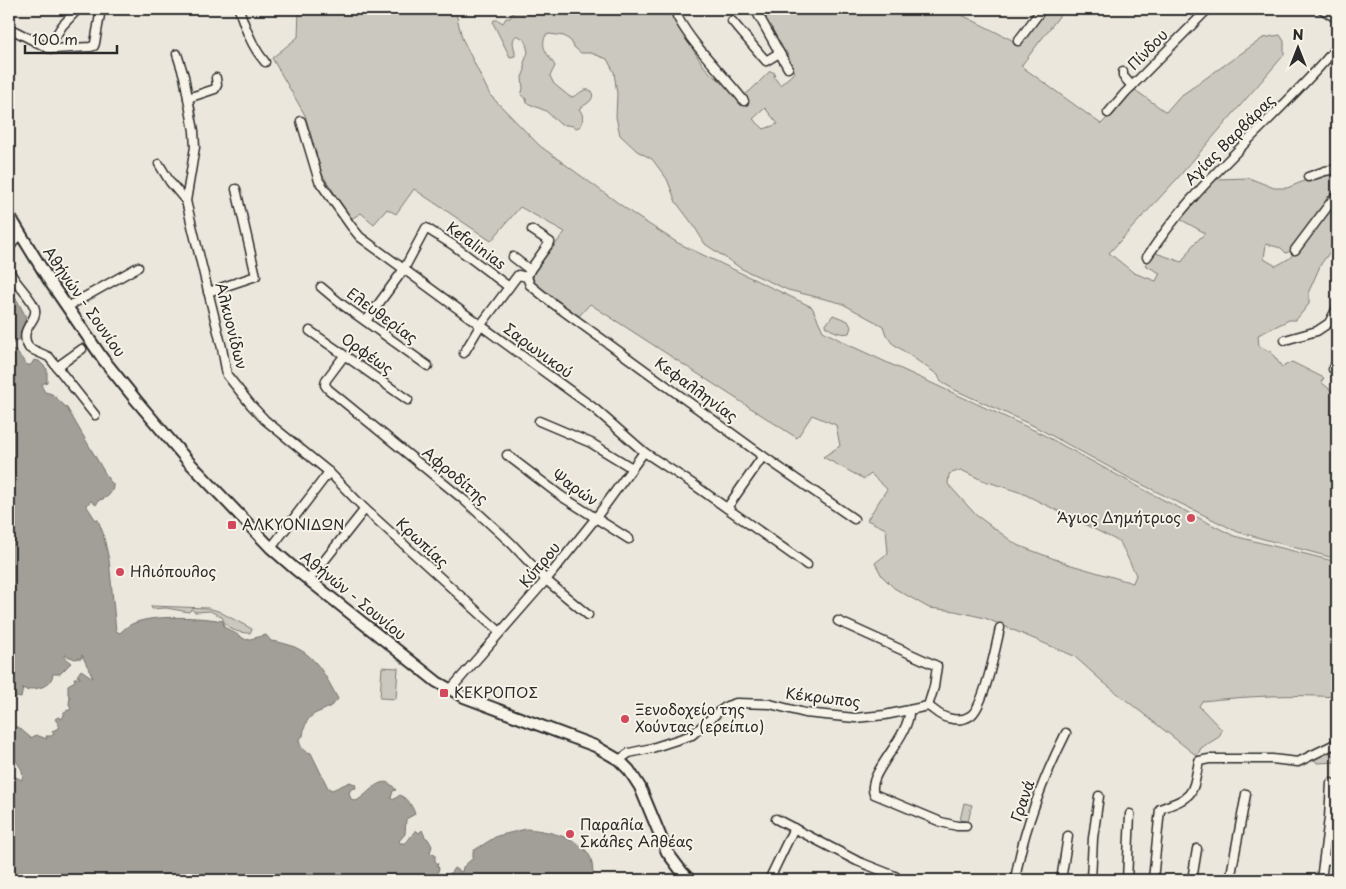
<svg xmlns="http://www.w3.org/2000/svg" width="1346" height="889" viewBox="0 0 1346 889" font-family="'Playpen Sans',sans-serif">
  <rect width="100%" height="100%" fill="#ebe7dd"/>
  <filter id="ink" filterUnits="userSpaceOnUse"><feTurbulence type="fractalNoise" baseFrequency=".02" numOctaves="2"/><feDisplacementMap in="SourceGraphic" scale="10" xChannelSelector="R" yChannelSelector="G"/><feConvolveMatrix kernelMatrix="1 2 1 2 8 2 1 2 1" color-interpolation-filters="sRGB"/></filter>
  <g filter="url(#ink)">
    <!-- green -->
    <g fill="#cbc8bf" stroke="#7b7a75" fill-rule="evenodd">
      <path d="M299,9H455L462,38L490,95L540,146L636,216L678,243L812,307L823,331L849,345L1040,433L1152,494L1234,536L1337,562V697C1292,694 1248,696 1202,701L1199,706L1222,730L1219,737L1201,748L1197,756L1103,682L1074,656L985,618L955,611L929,608L894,588L882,576L875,563L888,553L886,529L867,520L887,489L871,474L864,479L823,457L840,446L836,425L812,415L797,438L590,304L579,316L535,284L533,278L534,271L565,232L520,207L491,241L414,189L396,214L387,209L374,224L361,213L351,219L322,174L305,115L272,58L298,37ZM961,470L982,480L1022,493L1120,542L1136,575L1133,583L1068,564L1017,545L976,515L948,484L949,474Z"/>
      <path d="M515,9H675V20L679,28L703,65L711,74L728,86L738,100L751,90L770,71L775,73L774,77L780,85L795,72L786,51H781L765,21L769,9H950L1018,43L1044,9H1048L1060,15L1021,66L1101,124L1135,90L1166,112L1179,97L1263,38L1280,35L1284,41V55L1176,180L1109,253L1134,273L1156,281L1160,273L1145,265L1153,252L1182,262L1192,246L1205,233L1178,218L1202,191L1217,179L1249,178L1274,188H1287L1314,177L1337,172V192L1316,222L1291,251L1286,253L1281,248L1266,244L1264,259L1276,266L1290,258L1337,197V242L1321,264L1309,291V304L1296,320H1289L1258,335L1259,346L1271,352L1282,367L1292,362L1324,378L1321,382L1337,395V559L1238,532L1131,479L1034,426L955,390L941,382L938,375L892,343L886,335L883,326L841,303L788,290L742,269L705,244L694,226L676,202L667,179L652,159L637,151L620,135L616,117L617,94L614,72L607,59L591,53H581L574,47L571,41L564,36L550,34L546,35C539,48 549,55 555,66L550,76L554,84L570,97C579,97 582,86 592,91C595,102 586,103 579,109C584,115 583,119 581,126L576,128L573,126L560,124L546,111L527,103L526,99L521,95L523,89L522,77L525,70L524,63L528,52L525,40L517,35C509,41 516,48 515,56L510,57L493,23L494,20H498L503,23L506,18H510ZM765,108L778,124L764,129L753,119Z"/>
      <path d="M833,315L848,321L851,327L849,333C841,335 832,331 825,326Z"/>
      <path d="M151,606L208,608L218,611L252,629L250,633C238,633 226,630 222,617L210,611L195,612L191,609L189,612L166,608L152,609Z"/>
      <path d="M382,667L398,668L396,699L380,698Z"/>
      <path d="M1337,745V762L1317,763L1314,759Z"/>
      <path d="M964,803L972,805L968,822L960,820Z"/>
    </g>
    <!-- water -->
    <g fill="#a29f98" stroke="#72716c">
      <path d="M9,294L17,300L26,317L21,333L22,337L12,344H9Z"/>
      <path d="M9,348L15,350L27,365H31L34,360L39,361L47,369V382L42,384V387L45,392L52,394L67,408L109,480L113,484C114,492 107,499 99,500L96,505L91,501L86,505L95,519L98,520L103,533L109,560L116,631L120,633C125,628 130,624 137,622C156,615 202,617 223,621L224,627C232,632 239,635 246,640L266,635L271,641C311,646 321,667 338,699C323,718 307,705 303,736L299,739C300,747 303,751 311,753L328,788L332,790L350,782L355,784L356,788L351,789L349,793L351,799L356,801C370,794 382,770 396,790L393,791L391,798L393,800L400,795C408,800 412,805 415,814L406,819L405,834L399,841L400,843H406L415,831H417L419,833L422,830L425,837L428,839L432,846L430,853L435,855V861L438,864L437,866L439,868L436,879L439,880H9V774L22,780C24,768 20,769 16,760C13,755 13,753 9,749V738L13,737L15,727H18L31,738L36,735L47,739L46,736H51L54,734L52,731L59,728V725L55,719L58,717L62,719L64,715V712L71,709L69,704L70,697L68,694V685L75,681L74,678H80V677L77,676L81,670L93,678L82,655L81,659L79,658L75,659L65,655L66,659L71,663L60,674H53C51,686 40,689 29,689L28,691L23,688L21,698L16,697L9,700Z"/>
      <path d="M526,829C545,830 576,837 588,853C593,860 593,872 593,880H445V878L444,880H440L450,874L454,868L462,872L463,867L473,858V851L497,836Z"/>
    </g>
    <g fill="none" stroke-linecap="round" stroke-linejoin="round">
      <defs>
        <g id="minor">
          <path d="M239,9C245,28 252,47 265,62"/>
          <path d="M678,9L677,16C694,48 722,72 744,101"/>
          <path d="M755,9L788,68"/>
          <path d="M1322,9L1337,19"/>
          <path d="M732,21L766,61L779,53"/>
          <path d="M9,28L48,48L54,49L90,47L94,46L95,43L101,9"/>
          <path d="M1018,41L1042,9"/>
          <path d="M48,48L62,26L78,9"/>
          <path d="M177,54L184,76L194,131L195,147L186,201L222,348L227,375L251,405L265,420L329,472L365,509L500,632"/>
          <path d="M1123,72V76L1132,86"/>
          <path d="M188,98L215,89L217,85L216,78"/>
          <path d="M1108,113L1125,93L1208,9"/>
          <path d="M301,121L319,181L351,226L360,237L595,409L644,452L690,482L807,565"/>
          <path d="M159,164L170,182L186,201"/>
          <path d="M1308,177L1325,171L1337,169"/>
          <path d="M9,249L19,233"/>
          <path d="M1295,250L1337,194"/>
          <path d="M513,257L530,270"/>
          <path d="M1147,257C1160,238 1174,219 1189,202C1236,148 1291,102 1337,47"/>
          <path d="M9,270C14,283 32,297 35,309C38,322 17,328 29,348L49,357L95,415"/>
          <path d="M527,277L530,285L551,302L763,456L854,519"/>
          <path d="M527,277L530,270L550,242L532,230"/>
          <path d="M321,287L340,303L428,366"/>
          <path d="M208,292L256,276L236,189"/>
          <path d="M67,307L138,267"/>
          <path d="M366,321L404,269L426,228L453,245L509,287"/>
          <path d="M310,331L408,400"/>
          <path d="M1285,340L1317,331L1329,323L1337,308"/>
          <path d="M464,353L480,326L518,275L527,277"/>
          <path d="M344,356L326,380L325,385L328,389L464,500L511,543L546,580L588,615"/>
          <path d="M57,367L82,349"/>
          <path d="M1333,369L1337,362"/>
          <path d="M539,421L591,443L632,468"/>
          <path d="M507,455L561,496L629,539"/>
          <path d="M727,508L763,456"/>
          <path d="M271,548L329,472"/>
          <path d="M309,580L365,509"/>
          <path d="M838,621L937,666L934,687L928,706"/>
          <path d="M450,690L546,580L595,519L644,452"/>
          <path d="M909,710C911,737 865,774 874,794L941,822L957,826H966"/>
          <path d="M619,760L629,753L652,748L692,735L717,713L727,706L736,703L770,704L805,713L855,718L885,715L928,706C935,710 939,716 948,718C955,720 964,720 970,716C984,708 996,646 1000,628"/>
          <path d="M776,819L857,861L895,876L899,880"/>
          <path d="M1324,860L1337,859"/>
          <path d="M769,880L794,828"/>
          <path d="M1015,880C1023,830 1043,779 1066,733"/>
          <path d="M1061,880L1068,836"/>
          <path d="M1091,880L1093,838L1099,796"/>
          <path d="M1127,880L1130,814"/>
          <path d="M1153,880L1160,809C1194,796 1192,797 1199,761L1209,759H1272L1298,762L1337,743"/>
          <path d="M1192,880L1197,849"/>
          <path d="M1230,880L1246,794"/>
          <path d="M1321,880L1329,818L1331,783"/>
        </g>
        <path id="major" d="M9,215L50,282L103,359L136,400L187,460L271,548L295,569L437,682L464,697L595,746L619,760L629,770L640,787L667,852L682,872L690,880"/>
      </defs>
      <!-- minor casing -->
      <use href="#minor" stroke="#2b2b2b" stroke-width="11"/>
      <!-- major casing -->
      <use href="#major" stroke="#2b2b2b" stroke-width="14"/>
      <!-- minor -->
      <use href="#minor" stroke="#f7f3e8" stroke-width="8"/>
      <!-- major -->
      <use href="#major" stroke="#f7f3e8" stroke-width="10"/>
    </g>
  </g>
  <!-- markers -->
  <g fill="#d1495b" stroke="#f7f3e8" stroke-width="2">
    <circle cx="1191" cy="518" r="5"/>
    <rect x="227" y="520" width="10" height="10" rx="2.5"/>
    <circle cx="120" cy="572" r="5"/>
    <rect x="439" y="688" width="10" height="10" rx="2.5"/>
    <circle cx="625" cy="719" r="5"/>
    <circle cx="570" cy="834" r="5"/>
  </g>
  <g text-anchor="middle" stroke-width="4" stroke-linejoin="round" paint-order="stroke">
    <!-- street labels -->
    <g font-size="15" fill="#2b2b2b" stroke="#f7f3e8">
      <text transform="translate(1148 50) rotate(-46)" y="5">Πίνδου</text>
      <text transform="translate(1230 140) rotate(-45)" y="5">Αγίας Βαρβάρας</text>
      <text transform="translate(476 246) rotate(36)" y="5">Kefalinias</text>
      <text transform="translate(84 302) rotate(55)" y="5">Αθήνών - Σουνίου</text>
      <text transform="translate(382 316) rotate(36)" y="5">Ελευθερίας</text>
      <text transform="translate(231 326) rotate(76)" y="5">Αλκυονίδων</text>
      <text transform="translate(538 351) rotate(36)" y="5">Σαρωνικού</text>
      <text transform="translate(367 354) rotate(35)" y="5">Ορφέως</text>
      <text transform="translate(696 390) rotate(36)" y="5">Κεφαλληνίας</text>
      <text transform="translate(455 476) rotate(40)" y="5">Αφροδίτης</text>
      <text transform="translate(575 488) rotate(35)" y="5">Ψαρών</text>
      <text transform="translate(422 543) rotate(43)" y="5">Κρωπίας</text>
      <text transform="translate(540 565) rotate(-50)" y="5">Κύπρου</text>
      <text transform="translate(353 596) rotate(39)" y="5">Αθήνών - Σουνίου</text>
      <text transform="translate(823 698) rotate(7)" y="5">Κέκρωπος</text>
      <text transform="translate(1023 801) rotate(-71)" y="5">Γρανά</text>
    </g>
    <!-- poi labels -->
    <g font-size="15" fill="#2b2b2b" stroke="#f7f3e8" text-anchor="start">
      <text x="1181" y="523" text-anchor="end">Άγιος Δημήτριος</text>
      <text x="242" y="530">ΑΛΚΥΟΝΙΔΩΝ</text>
      <text x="130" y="577">Ηλιόπουλος</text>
      <text x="454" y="698">ΚΕΚΡΟΠΟΣ</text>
      <text x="635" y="715">Ξενοδοχείο της<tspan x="635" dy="17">Χούντας (ερείπιο)</tspan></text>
      <text x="580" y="830">Παραλία<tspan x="580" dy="17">Σκάλες Αλθέας</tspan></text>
    </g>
  </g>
  <!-- margin -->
  <rect width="1346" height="889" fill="none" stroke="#f7f3e8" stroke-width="30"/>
  <rect x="15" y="15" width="1316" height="859" fill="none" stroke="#2b2b2b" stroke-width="2" filter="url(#ink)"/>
  <!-- north arrow -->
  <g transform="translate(1298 48)" stroke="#f7f3e8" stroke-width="4" paint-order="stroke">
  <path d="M0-4L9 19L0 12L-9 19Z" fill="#2b2b2b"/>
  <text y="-8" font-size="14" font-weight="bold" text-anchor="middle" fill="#2b2b2b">N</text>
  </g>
  <!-- scale -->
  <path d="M25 45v8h92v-8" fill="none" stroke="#2b2b2b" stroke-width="2.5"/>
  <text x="32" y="45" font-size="15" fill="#2b2b2b" stroke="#f7f3e8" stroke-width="4" paint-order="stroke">100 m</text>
</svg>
